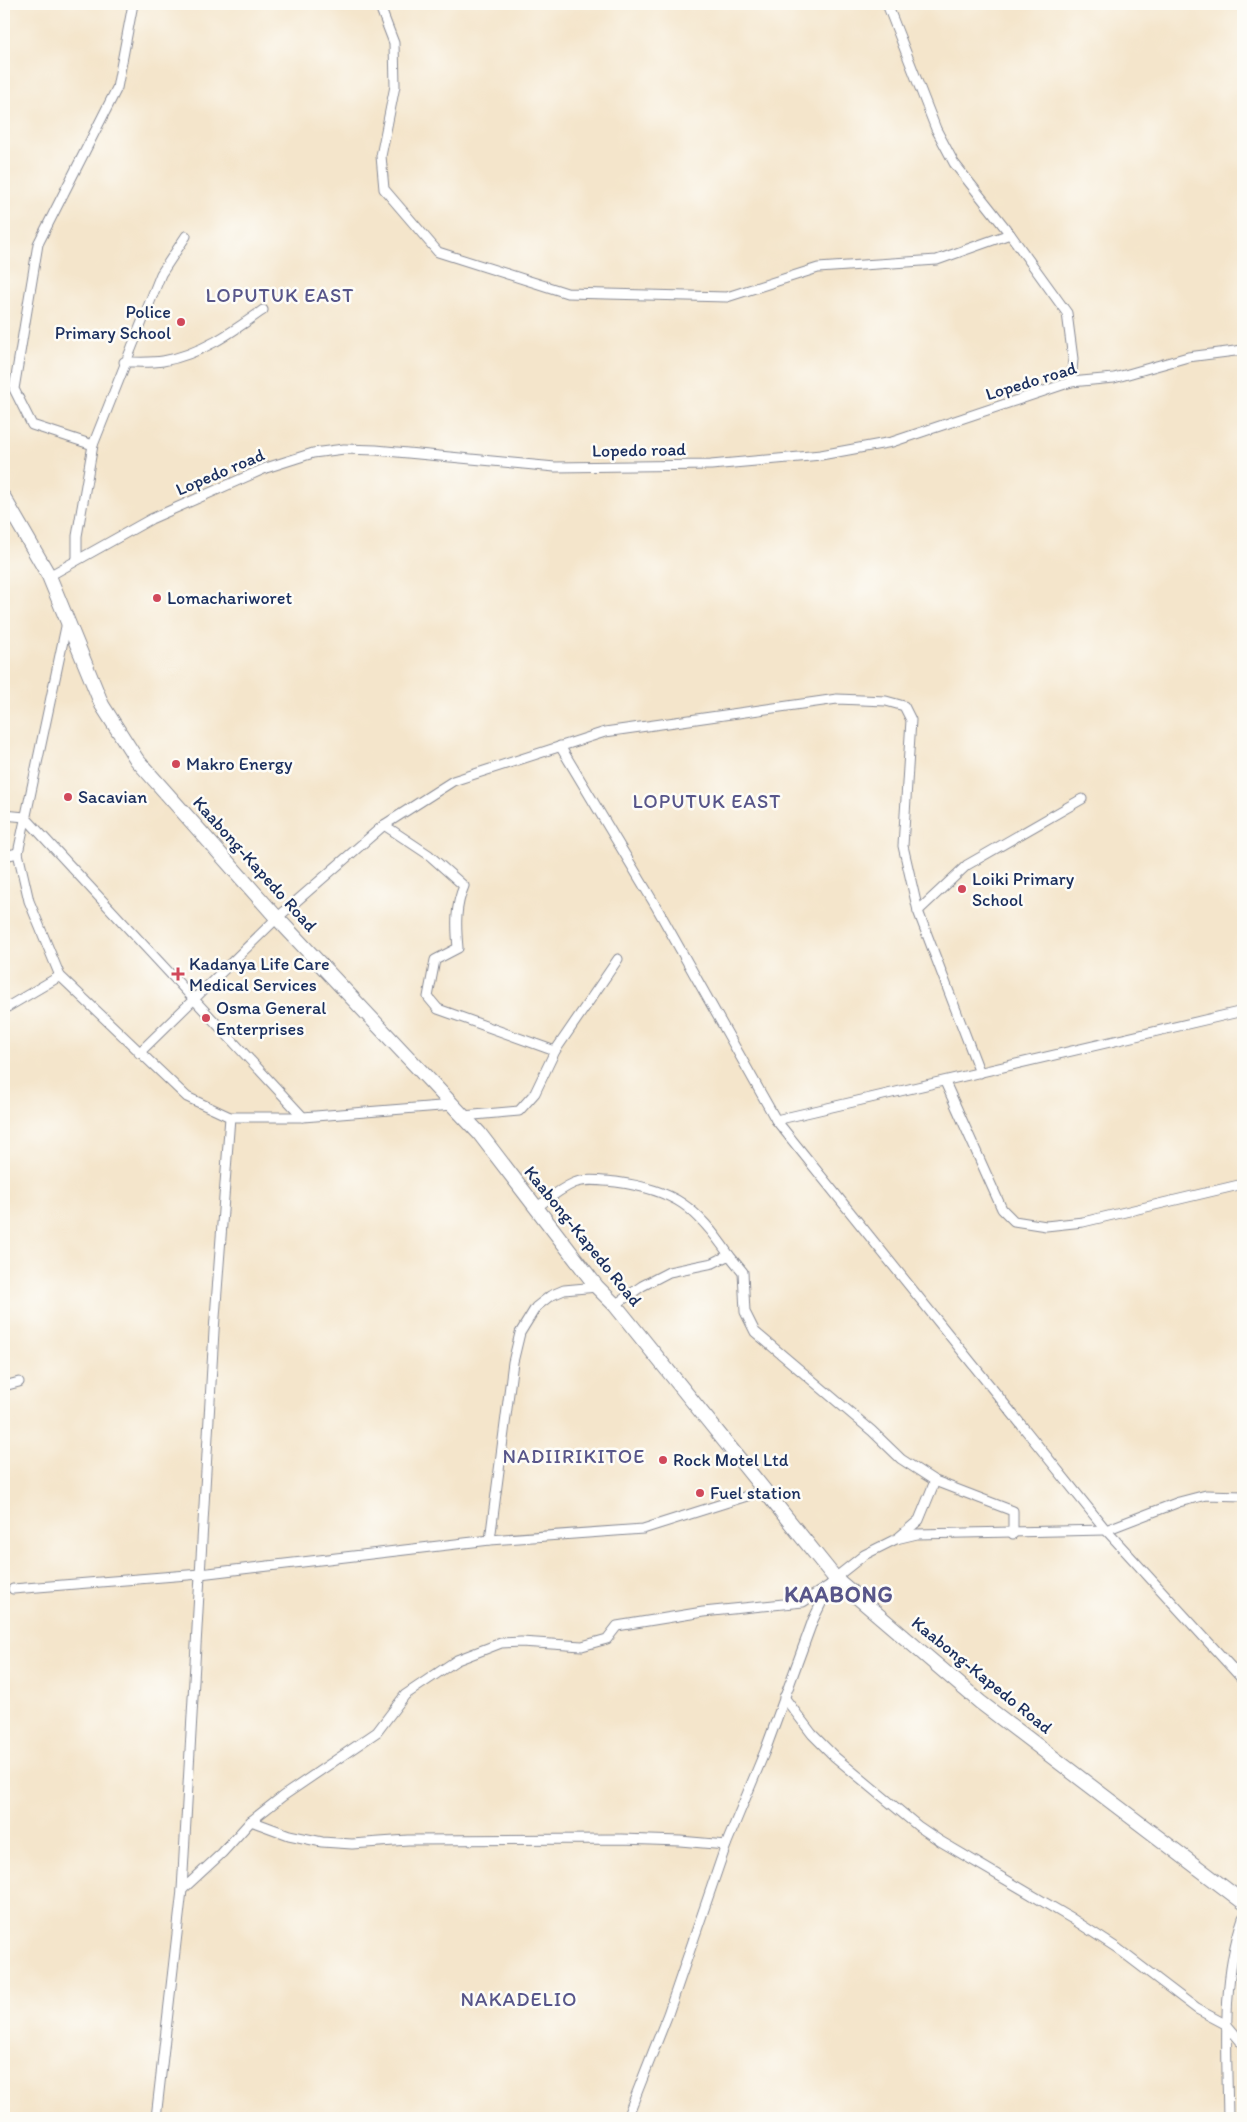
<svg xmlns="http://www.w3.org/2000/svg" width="1247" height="2122" viewBox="0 0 1247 2122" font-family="Itim,sans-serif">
  <rect width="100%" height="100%" fill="#fdfcf7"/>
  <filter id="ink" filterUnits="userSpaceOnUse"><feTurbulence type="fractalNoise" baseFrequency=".02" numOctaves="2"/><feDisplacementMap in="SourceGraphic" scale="10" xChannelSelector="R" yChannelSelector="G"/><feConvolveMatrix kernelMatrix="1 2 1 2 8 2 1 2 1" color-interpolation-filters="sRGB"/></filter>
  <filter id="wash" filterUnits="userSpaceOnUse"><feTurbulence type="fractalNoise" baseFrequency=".0096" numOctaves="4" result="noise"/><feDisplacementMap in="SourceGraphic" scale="20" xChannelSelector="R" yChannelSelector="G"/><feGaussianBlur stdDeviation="1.12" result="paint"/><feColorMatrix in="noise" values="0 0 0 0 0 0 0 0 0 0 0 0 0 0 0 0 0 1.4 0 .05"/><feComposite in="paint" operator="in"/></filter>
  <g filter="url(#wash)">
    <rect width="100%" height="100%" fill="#f4e5cb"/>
  </g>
  <g filter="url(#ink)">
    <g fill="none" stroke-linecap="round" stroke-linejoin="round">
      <defs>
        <g id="minor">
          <path d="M379,4L394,43L395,86L381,156L384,189L438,252L567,293L727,297L818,268L937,260L1010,234"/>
          <path d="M887,4L936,129L954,163L1010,234L1067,313L1073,359L1071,382"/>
          <path d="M124,362C137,362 151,363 163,361C202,354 232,332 263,310"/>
          <path d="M93,445L32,425L14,389L38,244L117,88L133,4"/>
          <path d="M77,559V536L93,445L161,274L186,236"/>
          <path d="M49,576L151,519L266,468L313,453L344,449L376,450L555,467L711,465L821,455L892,442L1071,382L1114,378L1188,357L1243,350"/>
          <path d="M67,622L18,853L29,901L60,976L187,1097L230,1117H303L453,1105"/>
          <path d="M560,746L657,908L776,1120L1106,1530L1243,1680"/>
          <path d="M4,815L25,817L303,1117"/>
          <path d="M384,825L429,855L464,886C455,907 456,926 458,948L435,960L428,997L438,1009L555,1051"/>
          <path d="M4,856L18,853"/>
          <path d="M918,911L967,865L1082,799"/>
          <path d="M4,1009L60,976"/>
          <path d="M139,1053L277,918L384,825L453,781L605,732L837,699L886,701L904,706L911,720L903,846L918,911L980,1073"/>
          <path d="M945,1082L1002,1209L1014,1221L1046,1226L1083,1222L1243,1184"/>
          <path d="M463,1116L519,1111L535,1093L555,1051L618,959"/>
          <path d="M776,1120L1243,1011"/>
          <path d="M536,1208C548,1199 560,1189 574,1183C586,1178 603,1181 616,1182C675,1190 696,1207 729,1255"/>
          <path d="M615,1305L642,1286L669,1272L713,1263L729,1255L743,1272L745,1312L755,1332L872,1431L901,1459L935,1481L1013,1511V1534"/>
          <path d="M4,1386L19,1382"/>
          <path d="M898,1538L919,1520L935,1481"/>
          <path d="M490,1540L513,1362L520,1333L536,1307L550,1296L564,1290L597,1287"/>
          <path d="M13,1589L200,1574L490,1540L643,1529L766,1490"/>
          <path d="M784,1697L812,1734L835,1757L918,1826L940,1841L1071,1918L1117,1948L1197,2009L1227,2025L1243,2044"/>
          <path d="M251,1821L289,1835L322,1842L352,1844L408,1840L621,1839L680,1841L726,1845"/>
          <path d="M182,1890L222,1853L251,1821L283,1796L377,1732L405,1695L457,1660L501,1643L521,1642L582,1646L607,1639L617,1626L703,1612L803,1602L830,1585"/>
          <path d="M156,2118L182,1890L214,1331L230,1117"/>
          <path d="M627,2118L668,2014L726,1845L765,1751L813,1620L830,1585L835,1578L864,1555L896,1539L917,1534L1106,1530L1179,1502L1206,1495L1243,1496"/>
          <path d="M1228,2118C1227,2052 1221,1981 1243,1918"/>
        </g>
        <path id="secondary" d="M4,498L49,576L102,705L137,760L277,918L479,1133L597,1287L615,1305L835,1578L980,1702L1243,1902"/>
      </defs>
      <!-- minor casing -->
      <use href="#minor" stroke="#888a94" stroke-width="11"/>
      <!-- secondary casing -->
      <use href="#secondary" stroke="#888a94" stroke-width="16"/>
      <!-- minor -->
      <use href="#minor" stroke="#fff" stroke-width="9"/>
      <!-- secondary -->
      <use href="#secondary" stroke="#fff" stroke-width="14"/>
    </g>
  </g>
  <!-- markers -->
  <g fill="#d1495b" stroke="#fdfcf7" stroke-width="2">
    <circle cx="181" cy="322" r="5"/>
    <circle cx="157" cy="598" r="5"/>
    <circle cx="176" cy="764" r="5"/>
    <circle cx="68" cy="797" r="5"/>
    <circle cx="962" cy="889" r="5"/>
    <path d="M175.5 966.5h5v5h5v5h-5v5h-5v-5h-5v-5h5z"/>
    <circle cx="206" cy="1018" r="5"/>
    <circle cx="663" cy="1460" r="5"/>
    <circle cx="700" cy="1493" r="5"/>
  </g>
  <g text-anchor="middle" stroke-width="5" stroke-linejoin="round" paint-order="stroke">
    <!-- poi labels -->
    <g font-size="18" fill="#1b2f5e" stroke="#fdfcf7" text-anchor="start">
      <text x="171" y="318" text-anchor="end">Police<tspan x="171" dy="21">Primary School</tspan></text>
      <text x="167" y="604">Lomachariworet</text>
      <text x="186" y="770">Makro Energy</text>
      <text x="78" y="803">Sacavian</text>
      <text x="972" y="885">Loiki Primary<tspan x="972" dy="21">School</tspan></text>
      <text x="189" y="970">Kadanya Life Care<tspan x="189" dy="21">Medical Services</tspan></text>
      <text x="216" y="1014">Osma General<tspan x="216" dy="21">Enterprises</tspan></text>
      <text x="673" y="1466">Rock Motel Ltd</text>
      <text x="710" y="1499">Fuel station</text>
    </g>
    <!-- street labels -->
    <g font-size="18" fill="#1b2f5e" stroke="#fdfcf7">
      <text transform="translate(1031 381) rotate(-17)" y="6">Lopedo road</text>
      <text transform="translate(639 450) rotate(-1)" y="6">Lopedo road</text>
      <text transform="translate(220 472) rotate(-23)" y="6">Lopedo road</text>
      <text transform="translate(255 864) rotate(48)" y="6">Kaabong-Kapedo Road</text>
      <text transform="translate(583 1236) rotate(51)" y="6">Kaabong-Kapedo Road</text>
      <text transform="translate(982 1675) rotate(39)" y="6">Kaabong-Kapedo Road</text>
    </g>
    <!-- quarter labels -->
    <g font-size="20" letter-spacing="1" fill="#58568a" stroke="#fdfcf7">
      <text x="280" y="302">LOPUTUK EAST</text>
      <text x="707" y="808">LOPUTUK EAST</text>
      <text x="574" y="1463">NADIIRIKITOE</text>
      <text x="519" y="2006">NAKADELIO</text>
    </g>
    <!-- district labels -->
    <g font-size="22" font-weight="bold" letter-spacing="1" fill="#58568a" stroke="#fdfcf7">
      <text x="839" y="1602">KAABONG</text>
    </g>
  </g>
  <!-- margin -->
  <rect width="1247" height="2122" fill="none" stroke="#fdfcf7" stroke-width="20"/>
</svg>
